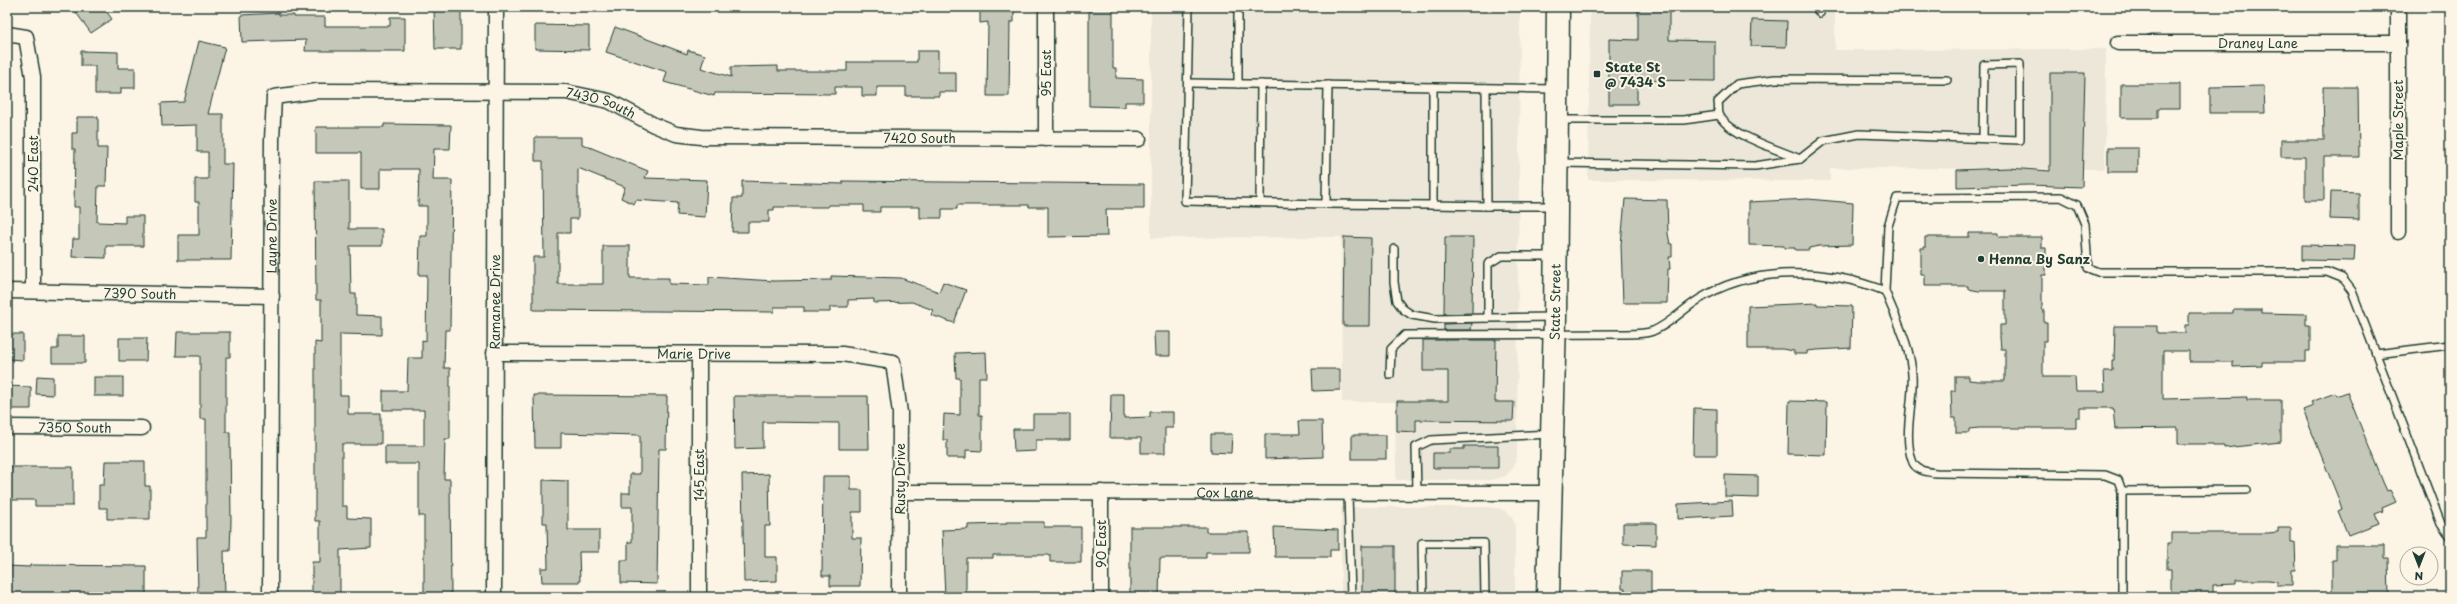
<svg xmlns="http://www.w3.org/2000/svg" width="2457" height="604" viewBox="0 0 2457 604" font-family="'Playpen Sans',sans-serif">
  <rect width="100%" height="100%" fill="#fcf5e5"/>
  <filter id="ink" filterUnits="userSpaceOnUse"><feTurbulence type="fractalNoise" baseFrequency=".025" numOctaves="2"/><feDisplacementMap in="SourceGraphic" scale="8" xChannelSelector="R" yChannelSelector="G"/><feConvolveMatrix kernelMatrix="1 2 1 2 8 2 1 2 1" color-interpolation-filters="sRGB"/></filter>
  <g filter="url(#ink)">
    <!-- built -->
    <g fill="#ece7d8">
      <path d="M1151,7H1520L1517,457L1513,468L1506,476L1491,480H1396L1395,402H1342L1341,237L1151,238Z"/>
      <path d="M1590,7H1835V50L2106,49L2105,169L1830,168V181L1588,180Z"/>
      <path d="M1341,507H1488L1502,509L1512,517L1515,525V597H1341Z"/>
    </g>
    <!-- building -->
    <g fill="#c5c7b9" stroke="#1f3d34">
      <path d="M72,7H103L112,19L91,33Z"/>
      <path d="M434,7H461V49H435Z"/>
      <path d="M980,7H1014V22H1010L1009,96H987L988,22L980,23Z"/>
      <path d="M1089,7H1113V68H1116V78L1143,79V102H1125V107L1089,106Z"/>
      <path d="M1638,7H1669V40L1715,41V81L1637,80V104H1609V39L1638,40Z"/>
      <path d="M279,13V15H294V17H325V26H390V17H405V51H305L306,40L242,42L241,15Z"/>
      <path d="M1752,20L1787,21L1786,47L1751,46Z"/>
      <path d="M535,25L589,26V50L535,49Z"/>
      <path d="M615,27L687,54L688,50L705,55L701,68L731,77V67L778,66V71H847V62H917V51H938V72H956V92H939V96H906V87H877V96H862V87H835V94L715,93L714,96L664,82L667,72L606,52Z"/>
      <path d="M199,41L225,47L208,114H223V164H233L231,260H178V235H199V202H195V179H208V152H197V125L162,126L161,103L184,102Z"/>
      <path d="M81,51L118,52V68H135V88H121V94H95V66H81Z"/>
      <path d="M2050,73H2085L2082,187L2029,185L1957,187V170L2009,168L2050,171Z"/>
      <path d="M2121,84H2180V108H2158V118H2121Z"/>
      <path d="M2264,86L2265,113H2210V87Z"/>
      <path d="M2323,87H2358L2359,157H2324V200H2305V157H2281V140H2324Z"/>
      <path d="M77,117H98V148H107L106,186H98L97,222L125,223V216H143V246H106V258L72,257L73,239H79V207H74L75,149H72V133H77Z"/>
      <path d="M384,124L451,125L450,149H434L433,180H452L450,330H445L444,368H450V439H445L444,479H450L451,597H424V516H419V464H385V446H424V410H383V391H407L408,358H422V340L426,341L427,275H419L420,236H427V206H418L419,169H380V189H361V153H316V127H384Z"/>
      <path d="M535,137H582V144L648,171L645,178L707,180L705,217L677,215L678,203L636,200L634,204L621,198L625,187L578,168V219H570V233H558V284H603V246H630V278H669V284L709,285V277L774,281L831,280V276L901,278L939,292L943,282L966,290L954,323L931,315L933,310L912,302L874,303V299L848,300V307H830V312H804V307H774V312L533,310V257H544L543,161H535Z"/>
      <rect x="2108" y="148" width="30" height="24"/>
      <path d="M315,181H349V229H382V246H350L351,294H356V315L382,316V335L340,334V395H348V414H381V444H342V506H347V518L371,519V548L340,550V597H312V562H320V521H315V342L321,343V300H316Z"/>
      <path d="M742,181L843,184V181L1144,184V209H1106L1107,236L1048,237V207H1029V205H957V209H942V218H920V207H880V212H864V205H828V207H774V210H769V222H748V232H732L733,198H742Z"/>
      <path d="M2331,192L2359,193V220L2330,219Z"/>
      <path d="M1625,199L1667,200L1668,234L1670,244H1672V257H1669L1670,269H1668L1667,303H1623L1621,245Z"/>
      <path d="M1808,199L1853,203L1852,245L1819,246L1809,248V250H1795V248H1784V246L1749,245V202Z"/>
      <path d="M1969,233H1998V237H2042V248H2046V275H2042V308L2044,312V323H2047V341H2043V377H2075L2076,391H2105L2104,371H2112V360H2114L2115,326H2157V333H2185V325H2189V313H2233V310H2262V313L2306,314V325H2310V351H2306V362H2262V366L2233,367V362H2189V351H2163V399L2247,397V400H2281V442L2224,448V446H2213V444H2178V428L2115,429L2113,408H2080V417H2076V428H1979L1969,429V433H1956V418H1952L1951,391H1955V376H1969V380L1979,381H2005V349H2001L2000,338V325H2005V291H1979L1968,289V286H1925V274H1921V248H1925V237H1969Z"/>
      <path d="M1344,237L1371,238L1370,326H1343Z"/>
      <path d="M1445,237H1473L1472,313L1444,314Z"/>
      <path d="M2302,245L2355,246L2354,261L2302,260Z"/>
      <path d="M1817,303V305L1852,306L1851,348L1817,350L1807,351V354H1794V351L1782,349H1748V306Z"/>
      <path d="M1472,323L1471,330H1444V324Z"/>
      <path d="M177,332H230V357H226V432H230L231,522L230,551H224L225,597H198L197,537H206V419H200V356H176Z"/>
      <path d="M1154,332H1170V356H1155Z"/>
      <path d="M7,334H23V360L7,359Z"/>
      <path d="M58,336H85V363H52V349H58Z"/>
      <path d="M119,338H147L146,361H119Z"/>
      <path d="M1423,340H1496L1495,402H1514L1513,421L1416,420V432L1397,431V401H1448V371H1423Z"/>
      <path d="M986,352L987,377H979V415H982V451L966,450V458H947V440H943L944,414L960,415V378H956L955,353Z"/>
      <path d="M1312,369H1340V390L1313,391Z"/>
      <path d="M37,376L53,377V395L36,394Z"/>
      <rect x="94" y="377" width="29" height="19"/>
      <path d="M7,386L31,387V409H7Z"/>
      <path d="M2347,392L2383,482L2387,491L2390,490L2396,502L2382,508L2383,511L2375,514L2379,523L2348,535L2338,511L2342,509L2339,500L2303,410L2313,406L2311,402L2335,393L2337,396Z"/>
      <path d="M1111,394H1124V418L1150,417V412H1173V428H1165V453H1141V438H1110Z"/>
      <path d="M534,395L667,396L666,449H659L657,584L621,583V560H628V542H632V507H622V493H630V474H640V435L561,433V448H535Z"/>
      <path d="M734,396H868L869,449H839V423L763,422V448L735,449Z"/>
      <path d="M1789,401L1827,402L1826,455L1788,454Z"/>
      <path d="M1694,408L1717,409V455H1693Z"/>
      <path d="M1033,414H1070V440H1036V451L1014,452L1013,429H1033Z"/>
      <path d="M1299,421H1322L1323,457L1265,459V434H1300Z"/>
      <path d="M1211,434H1232L1231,453L1211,452Z"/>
      <rect x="1352" y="435" width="34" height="24"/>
      <path d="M1464,446H1498V468H1433V453H1450V449H1464Z"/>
      <path d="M105,461H145V486H150V519H107V508H99V485H104Z"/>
      <path d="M7,467H73V506H35V500H7Z"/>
      <path d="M769,474L770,526H765V557H777V581L744,582L742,475Z"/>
      <path d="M1725,475L1758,476V498L1725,497Z"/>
      <path d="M823,476H851V490H862V512H852V538H861L860,586H830V576H822Z"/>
      <path d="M543,480L568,481V530H599V552H579L580,582H542L541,568H548L547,523H543Z"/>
      <path d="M1732,501L1733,516L1678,519V504Z"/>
      <path d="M1006,522H1044V527H1081V562H1050V555H993V558H966V597H945L942,530L968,529V525L1006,524Z"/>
      <path d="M1623,523H1656V545L1623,544Z"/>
      <path d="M1130,527H1206V532H1249V552H1206V558H1160L1159,597H1130Z"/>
      <path d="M1274,527L1338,530V550H1330V557H1275Z"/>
      <path d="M2278,528H2291V543H2295L2296,570H2292V585H2277V581L2268,580H2236V584L2213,585V597H2171V569H2167V543H2171V533H2268L2278,532Z"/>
      <path d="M2336,545H2384V558H2388L2389,597H2332V560H2336Z"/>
      <rect x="1362" y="546" width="33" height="50"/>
      <path d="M30,565L146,566V597H98V594H71V597H7V566L30,567Z"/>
      <path d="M1622,571H1651V597H1625V589H1622Z"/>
    </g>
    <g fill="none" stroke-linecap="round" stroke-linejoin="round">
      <defs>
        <g id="lane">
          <path d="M1189,7L1185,201L1326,204L1328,85"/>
          <path d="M1238,7V84"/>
          <path d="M1815,7L1820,13"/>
          <path d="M1189,83L1556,89"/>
          <path d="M1433,87V205L1487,206"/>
          <path d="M1486,88L1487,206H1555"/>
          <path d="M1560,120H1684L1719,115"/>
          <path d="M1800,159C1782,151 1726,134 1719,114C1718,111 1719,106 1718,102L1737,84L1775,79L1947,80"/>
          <path d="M1559,163L1755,166L1800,159L1823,141L1859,134L2020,140V64L1984,65L1983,138"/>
          <path d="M1260,202L1261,84"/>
          <path d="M1326,204L1433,205"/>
          <path d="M1394,249V282L1397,301L1403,309L1412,315L1435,319L1553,317"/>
          <path d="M1885,291L1888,226L1897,198L2061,197L2077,205L2085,224L2088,268L2098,272H2327L2342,278L2352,291L2441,524L2450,537"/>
          <path d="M1488,318V264L1501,256H1553"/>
          <path d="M2376,354L2450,345"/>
          <path d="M1390,375L1391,349L1405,335L1626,334C1634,334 1645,334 1653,331C1670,324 1682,310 1698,300C1751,265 1827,268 1885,291C1895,317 1911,346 1912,375C1914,402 1903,433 1912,460C1915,471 1927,472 1937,473L2105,475L2118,480L2122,491V597"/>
          <path d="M2122,491L2247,490"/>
          <path d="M1417,493L1416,447L1431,440L1551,434"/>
          <path d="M1348,494L1351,597"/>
          <path d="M1423,597L1422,543H1484L1485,597"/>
        </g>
        <g id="street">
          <path d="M7,34L26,37L33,77V291"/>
          <path id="s1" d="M2118,43H2398"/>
          <path d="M1046,139V7"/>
          <path d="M2398,232V7"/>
          <path id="s2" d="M7,291L272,296"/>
          <path id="s3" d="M494,353L842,354L893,362L900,413L899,597"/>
          <path id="s4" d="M7,427L142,428"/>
          <path id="s5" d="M900,492L1551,493"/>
          <path d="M1101,492V597"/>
          <path id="s6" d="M270,597L272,140L274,97L317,91L566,92L609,101L654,125L676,134L701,137L1139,139"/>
          <path id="s7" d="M494,597L496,7"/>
          <path d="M699,597V354"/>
        </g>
        <g id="primary">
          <path id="s8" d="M1548,597L1555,317L1558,7"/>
        </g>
      </defs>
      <!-- lane casing -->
      <use href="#lane" stroke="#1f3d34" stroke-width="10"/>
      <!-- street casing -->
      <use href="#street" stroke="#1f3d34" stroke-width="17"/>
      <!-- primary casing -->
      <use href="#primary" stroke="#1f3d34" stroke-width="25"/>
      <!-- lane -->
      <use href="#lane" stroke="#fcf5e5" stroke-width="7"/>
      <!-- street -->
      <use href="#street" stroke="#fcf5e5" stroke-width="14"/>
      <!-- primary -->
      <use href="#primary" stroke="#fcf5e5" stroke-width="22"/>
    </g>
  </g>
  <!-- markers -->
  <g fill="#1f3d34" stroke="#fcf5e5" stroke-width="1.5">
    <rect x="1593" y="70" width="8" height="8" rx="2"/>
    <circle cx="1981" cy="259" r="4"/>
  </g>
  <g text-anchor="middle" stroke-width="4" stroke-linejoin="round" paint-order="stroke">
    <!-- street labels -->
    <g font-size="13" fill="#1f3d34" stroke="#fcf5e5">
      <text dy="5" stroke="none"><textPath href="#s1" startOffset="140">Draney Lane</textPath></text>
      <text transform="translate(1046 73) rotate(-90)" y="5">95 East</text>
      <text dy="5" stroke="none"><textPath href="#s6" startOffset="829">7430 South</textPath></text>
      <text transform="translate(2398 120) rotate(-90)" y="5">Maple Street</text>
      <text dy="5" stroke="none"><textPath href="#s6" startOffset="1155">7420 South</textPath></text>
      <text transform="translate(33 164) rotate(-90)" y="5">240 East</text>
      <text dy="5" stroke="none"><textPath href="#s6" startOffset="361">Layne Drive</textPath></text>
      <text dy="5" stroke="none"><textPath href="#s2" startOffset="133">7390 South</textPath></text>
      <text dy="5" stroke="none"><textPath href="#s7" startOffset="295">Ramanee Drive</textPath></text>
      <text dy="5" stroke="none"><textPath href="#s8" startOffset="295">State Street</textPath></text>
      <text dy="5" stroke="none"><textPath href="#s3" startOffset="200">Marie Drive</textPath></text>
      <text dy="5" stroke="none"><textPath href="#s4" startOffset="68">7350 South</textPath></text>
      <text transform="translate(699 475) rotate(-90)" y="5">145 East</text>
      <text transform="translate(900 479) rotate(-90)" y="5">Rusty Drive</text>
      <text dy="5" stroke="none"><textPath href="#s5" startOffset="325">Cox Lane</textPath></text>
      <text transform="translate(1101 544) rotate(-90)" y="5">90 East</text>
    </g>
    <!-- poi labels -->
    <g font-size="13" font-weight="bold" fill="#1f3d34" stroke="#fcf5e5" text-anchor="start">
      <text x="1605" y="72">State St<tspan x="1605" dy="15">@ 7434 S</tspan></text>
      <text x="1989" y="264">Henna By Sanz</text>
    </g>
  </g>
  <!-- margin -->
  <rect width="2457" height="604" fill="none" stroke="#fcf5e5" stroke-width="24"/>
  <rect x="12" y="12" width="2433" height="580" fill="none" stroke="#1f3d34" stroke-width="1.5" filter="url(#ink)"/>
  <!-- north arrow -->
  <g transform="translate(2419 566) rotate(180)"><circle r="19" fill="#fcf5e5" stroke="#a4ab9e"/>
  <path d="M0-3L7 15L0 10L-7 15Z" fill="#1f3d34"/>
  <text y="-6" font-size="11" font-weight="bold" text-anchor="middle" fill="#1f3d34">N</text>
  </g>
</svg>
